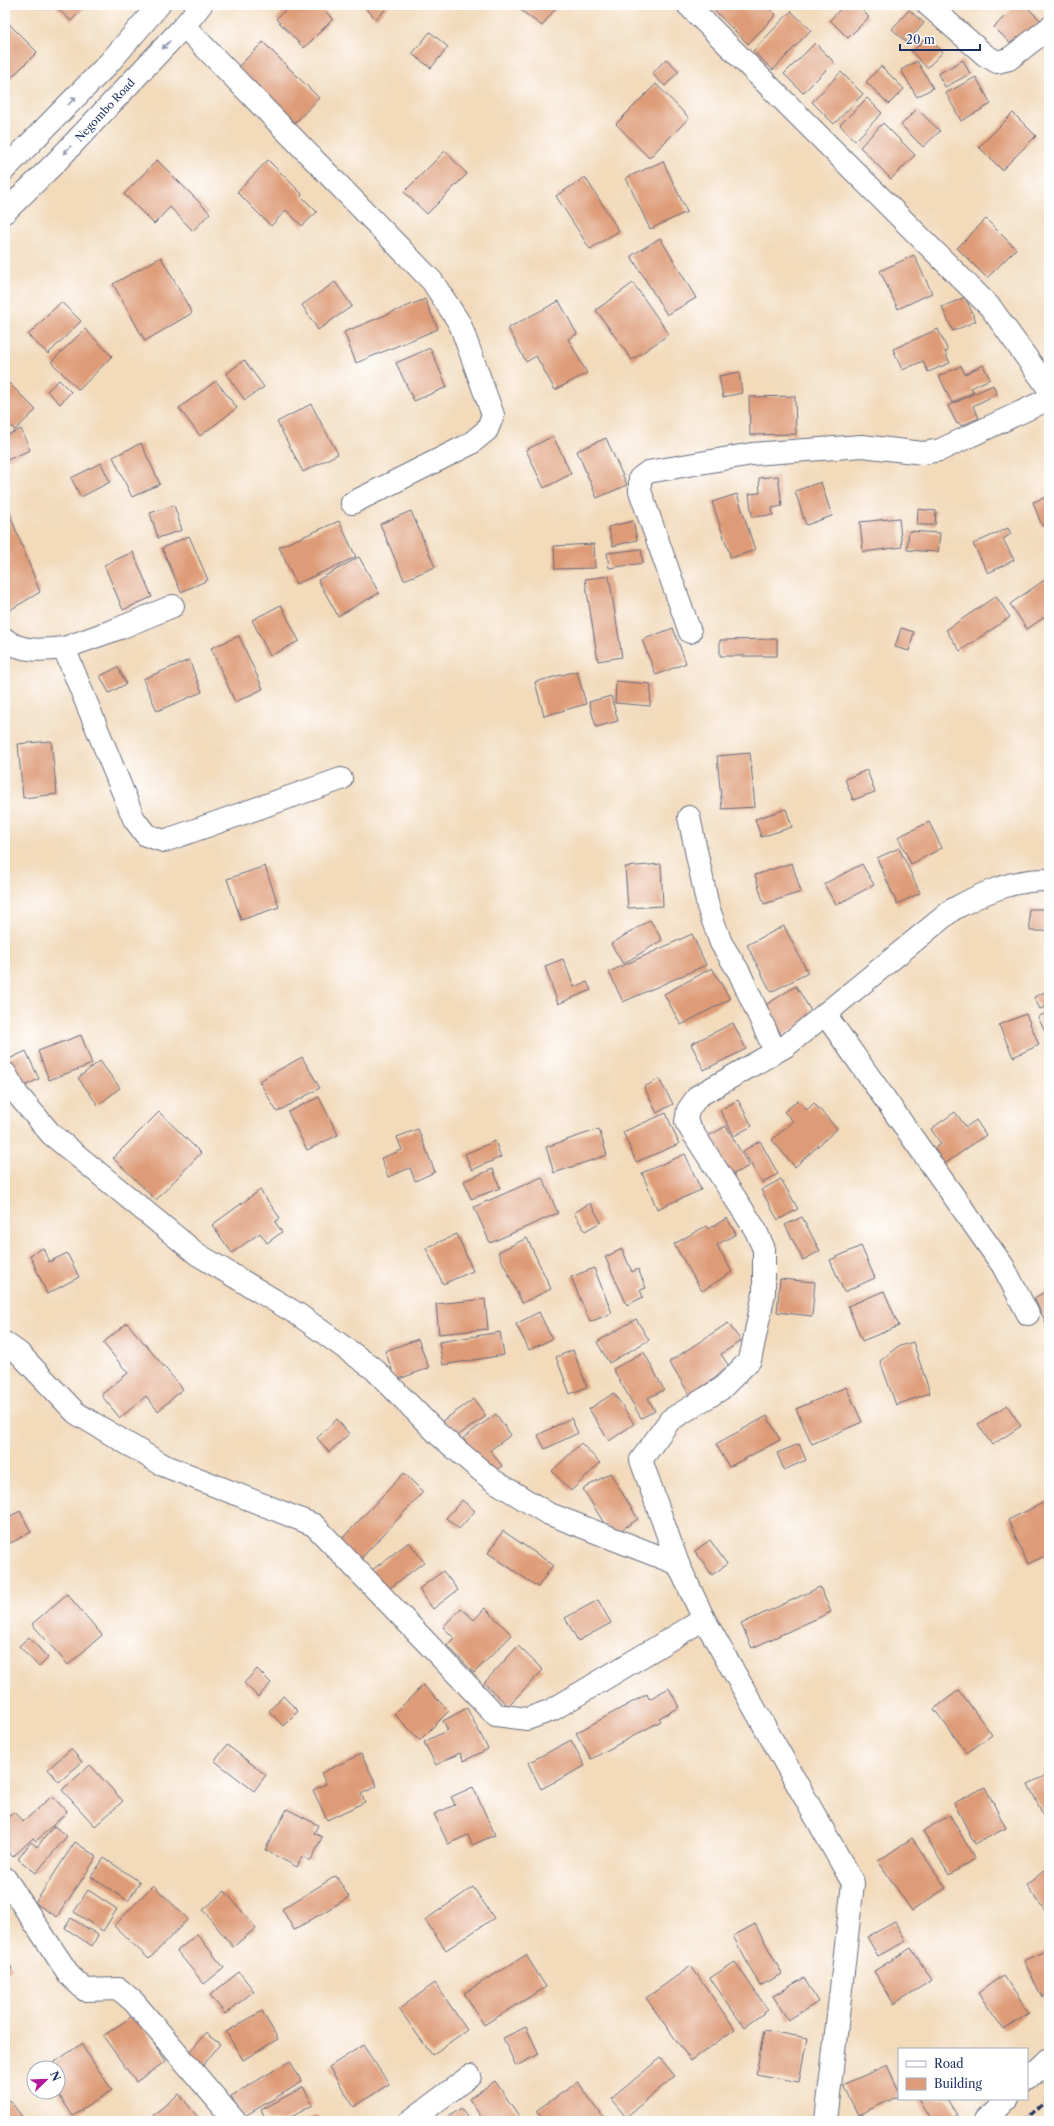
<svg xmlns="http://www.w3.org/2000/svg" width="1054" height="2126" viewBox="0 0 1054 2126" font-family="'Libre Caslon Text',serif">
  <rect width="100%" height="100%" fill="#fff"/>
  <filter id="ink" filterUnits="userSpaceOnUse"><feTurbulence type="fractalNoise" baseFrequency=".025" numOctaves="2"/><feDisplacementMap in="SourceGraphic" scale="8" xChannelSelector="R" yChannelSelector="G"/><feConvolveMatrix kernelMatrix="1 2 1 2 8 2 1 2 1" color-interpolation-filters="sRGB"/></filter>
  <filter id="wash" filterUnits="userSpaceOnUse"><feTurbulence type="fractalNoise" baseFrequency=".012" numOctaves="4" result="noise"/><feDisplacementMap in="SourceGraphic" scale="16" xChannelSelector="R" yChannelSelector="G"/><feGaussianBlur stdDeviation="0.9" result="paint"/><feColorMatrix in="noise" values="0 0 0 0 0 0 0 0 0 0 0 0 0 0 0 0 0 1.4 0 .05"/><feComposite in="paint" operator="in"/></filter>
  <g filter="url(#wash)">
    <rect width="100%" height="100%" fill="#f2dabb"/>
    <g id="blocks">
      <!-- building -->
      <g fill="#de9b77">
        <path d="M54,5H87L71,21Z"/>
        <path d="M290,5H319L333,19L304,48L276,19Z"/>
        <path d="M362,5H390L376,19Z"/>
        <path d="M514,5H558L542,26Z"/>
        <path d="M709,5H766L776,15L748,44Z"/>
        <path d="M844,5H857L869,17L848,38L830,20Z"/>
        <path d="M1016,5H1025L1041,21L1015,48L994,27Z"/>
        <path d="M909,10L924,23L907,43L892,29Z"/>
        <path d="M791,11L811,30L773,70L753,51Z"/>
        <path d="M5,20L37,52L7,82L5,80Z"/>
        <path d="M430,32L448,47L431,68L412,54Z"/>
        <path d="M927,37L943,52L927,68L912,52Z"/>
        <path d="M263,42L319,98L294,124L237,68Z"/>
        <path d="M815,43L834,62L803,93L784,74Z"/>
        <path d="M666,59L679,71L665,86L652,74Z"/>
        <path d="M963,60L970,74L945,87L938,74Z"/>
        <path d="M917,61L933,88L917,97L901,70Z"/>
        <path d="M881,66L904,89L889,104L866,82Z"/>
        <path d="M841,72L863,94L834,124L812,102Z"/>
        <path d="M976,77L991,104L961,121L946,93Z"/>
        <path d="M656,84L689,118L649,158L616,124Z"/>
        <path d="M867,98L882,113L855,141L840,125Z"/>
        <path d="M917,109L940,131L923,147L901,125Z"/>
        <path d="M1013,113L1036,136L1002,170L979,147Z"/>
        <path d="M883,123L915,155L891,179L860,147Z"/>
        <path d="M445,151L467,174L427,214L404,192Z"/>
        <path d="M157,160L210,213L193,231L170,207L154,224L124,194Z"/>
        <path d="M268,160L302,194L301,196L317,212L302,226L286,210L271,226L237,192Z"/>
        <path d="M663,161L687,212L650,229L626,178Z"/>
        <path d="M585,177L619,231L590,249L556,196Z"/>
        <path d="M986,219L1016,249L987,278L957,248Z"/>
        <path d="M660,238L696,298L667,315L631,256Z"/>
        <path d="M914,255L932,293L898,309L880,271Z"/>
        <path d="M161,257L192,313L145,341L113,284Z"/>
        <path d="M335,282L352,306L318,330L302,305Z"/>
        <path d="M633,283L669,334L632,360L596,310Z"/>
        <path d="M965,297L976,321L953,331L942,307Z"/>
        <path d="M425,299L438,329L356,363L344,332Z"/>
        <path d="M559,301L577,334L568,339L587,373L555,390L536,356L526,362L508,328Z"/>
        <path d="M61,302L81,321L48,354L28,335Z"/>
        <path d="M85,329L112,356L79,390L51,362Z"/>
        <path d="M938,329L948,351L945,352L950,363L928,372L923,361L902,370L893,349Z"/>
        <path d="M430,348L447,387L414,401L396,363Z"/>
        <path d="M244,360L264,387L245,400L226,374Z"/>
        <path d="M983,365L990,379L971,388L974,392L952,403L939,376L961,366L965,374Z"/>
        <path d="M739,372L742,393L723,397L719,376Z"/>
        <path d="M5,379L36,410L15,430L5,419Z"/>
        <path d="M59,380L71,392L60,404L47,391Z"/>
        <path d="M216,381L237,408L200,436L179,408Z"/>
        <path d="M993,385L997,394L973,406L979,418L961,426L959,423L957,424L948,406Z"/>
        <path d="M795,396L796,434L750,435L749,397Z"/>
        <path d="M311,404L338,454L303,472L277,422Z"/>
        <path d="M21,429L30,450L5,461V436Z"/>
        <path d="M553,436L571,474L544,488L526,450Z"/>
        <path d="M606,438L627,485L597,498L577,451Z"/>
        <path d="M141,443L160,484L132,497L113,457Z"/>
        <path d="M101,463L110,482L81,497L71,478Z"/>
        <path d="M778,476L782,506L772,508L773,515L752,517L749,494L760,493L759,478Z"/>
        <path d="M821,482L832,516L806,525L795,491Z"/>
        <path d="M737,494L755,550L731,558L712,502Z"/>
        <path d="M1049,496V524L1042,526L1033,502Z"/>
        <path d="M5,502L40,592L5,613Z"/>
        <path d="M174,505L182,530L158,538L150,513Z"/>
        <path d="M918,509L936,511L935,525H917Z"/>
        <path d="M411,511L435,567L404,580L380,524Z"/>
        <path d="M899,518L902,547L863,552L860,522Z"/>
        <path d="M339,521L356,557L296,584L279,547Z"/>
        <path d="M633,521L637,540L613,546L608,527Z"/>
        <path d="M1008,528L1011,534L1003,539L1014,560L988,573L973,544Z"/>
        <path d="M909,531L940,533L938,552L907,550Z"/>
        <path d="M189,536L208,580L181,592L162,548Z"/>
        <path d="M594,544L595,568L555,569L554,546Z"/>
        <path d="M641,549L643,563L609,568L607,553Z"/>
        <path d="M133,552L152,597L123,610L104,565Z"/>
        <path d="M359,557L379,593L338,616L318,580Z"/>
        <path d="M609,576L622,657L598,661L585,579Z"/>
        <path d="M1049,577V614L1027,629L1010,604Z"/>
        <path d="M996,596L1010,617L960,651L946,630Z"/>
        <path d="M281,605L299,641L270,656L252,620Z"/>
        <path d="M673,628L686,663L656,675L642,640Z"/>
        <path d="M901,628L914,632L909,651L895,647Z"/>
        <path d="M239,636L263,689L235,702L211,648Z"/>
        <path d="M777,639V656H720V640Z"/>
        <path d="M189,660L202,692L157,711L143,679Z"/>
        <path d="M118,667L126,684L109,693L100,676Z"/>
        <path d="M577,671L586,704L544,716L535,682Z"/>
        <path d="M616,681L651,684L650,706L615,703Z"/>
        <path d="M611,696L618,721L596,727L589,702Z"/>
        <path d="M51,741L57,794L23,798L18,744Z"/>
        <path d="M750,753L755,807L722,809L717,756Z"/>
        <path d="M867,770L875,792L853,800L845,779Z"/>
        <path d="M786,809L792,827L761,837L755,819Z"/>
        <path d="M929,822L942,848L911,864L898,837Z"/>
        <path d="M899,848L920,893L897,904L877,858Z"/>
        <path d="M792,863L801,892L764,904L755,875Z"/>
        <path d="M661,864L663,906L628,908L625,867Z"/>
        <path d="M862,864L874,885L836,905L824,884Z"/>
        <path d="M265,866L279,907L241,920L227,879Z"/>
        <path d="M1029,909H1049V931H1030Z"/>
        <path d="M650,920L662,940L623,964L611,944Z"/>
        <path d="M784,926L808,973L771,992L747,945Z"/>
        <path d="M692,934L706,965L623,1002L609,972Z"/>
        <path d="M563,959L574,987L587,982L591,990L558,1004L545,966Z"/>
        <path d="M712,968L730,999L681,1025L664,994Z"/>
        <path d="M796,986L814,1016L782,1036L764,1006Z"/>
        <path d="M1045,992L1049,1005L1040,1009L1034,997Z"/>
        <path d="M1049,1011V1040L1038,1017Z"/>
        <path d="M1026,1014L1039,1045L1013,1057L999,1025Z"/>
        <path d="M733,1023L746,1049L704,1070L691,1044Z"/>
        <path d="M81,1035L92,1064L49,1080L38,1051Z"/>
        <path d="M26,1051L39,1079L20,1088L7,1060Z"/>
        <path d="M302,1057L320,1088L277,1112L259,1081Z"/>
        <path d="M100,1061L120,1088L98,1105L78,1078Z"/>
        <path d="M659,1079L673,1104L657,1113L644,1087Z"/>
        <path d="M319,1097L338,1135L307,1150L288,1112Z"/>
        <path d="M738,1100L752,1126L734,1136L720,1110Z"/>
        <path d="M798,1100L807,1110L814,1103L837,1129L795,1167L772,1140L793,1121L784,1112Z"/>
        <path d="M159,1112L201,1153L156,1200L113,1158Z"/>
        <path d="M955,1112L966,1127L976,1120L986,1135L943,1165L932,1150L941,1144L931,1129Z"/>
        <path d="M666,1113L679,1144L636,1162L623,1132Z"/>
        <path d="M726,1126L749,1166L728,1177L705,1138Z"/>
        <path d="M418,1129L435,1172L415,1181L410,1168L388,1177L381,1158L402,1150L397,1137Z"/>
        <path d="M599,1129L607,1155L554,1173L546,1147Z"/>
        <path d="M495,1141L501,1157L472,1170L465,1154Z"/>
        <path d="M760,1141L778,1174L762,1183L743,1151Z"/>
        <path d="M685,1154L701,1190L657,1209L642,1173Z"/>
        <path d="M493,1169L500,1188L471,1199L464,1181Z"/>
        <path d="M542,1177L558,1213L490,1243L474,1207Z"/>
        <path d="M781,1179L798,1209L778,1220L761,1190Z"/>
        <path d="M260,1190L280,1218L275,1222L282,1232L267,1243L260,1233L232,1253L212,1225Z"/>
        <path d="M590,1203L601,1222L585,1231L574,1213Z"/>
        <path d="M802,1217L820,1251L803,1260L785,1225Z"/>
        <path d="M727,1218L736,1234L717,1245L732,1272L702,1291L674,1244L706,1226L708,1229Z"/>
        <path d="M457,1234L473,1271L443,1284L426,1248Z"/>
        <path d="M527,1238L551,1289L522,1303L498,1252Z"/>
        <path d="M861,1246L875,1278L844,1292L830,1260Z"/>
        <path d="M43,1248L49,1262L67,1253L79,1277L47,1294L30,1255Z"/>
        <path d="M622,1249L632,1272L638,1269L646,1288L640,1290L643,1297L627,1305L605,1257Z"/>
        <path d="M594,1268L612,1313L590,1322L571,1277Z"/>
        <path d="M780,1279L815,1282L812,1316L777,1312Z"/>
        <path d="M1049,1290V1329L1034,1298Z"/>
        <path d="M884,1291L899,1326L862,1341L848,1306Z"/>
        <path d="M485,1299L488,1329L439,1334L436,1304Z"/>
        <path d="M539,1312L552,1339L529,1350L516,1324Z"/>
        <path d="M636,1319L649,1340L609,1363L597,1342Z"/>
        <path d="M127,1323L183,1389L158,1411L146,1396L120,1418L101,1395L128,1373L103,1343Z"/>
        <path d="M728,1323L741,1341L721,1354L730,1368L690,1395L669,1362Z"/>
        <path d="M500,1332L504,1355L443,1365L439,1342Z"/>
        <path d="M418,1339L429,1368L396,1380L385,1351Z"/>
        <path d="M913,1342L930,1393L896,1405L880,1361L897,1347Z"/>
        <path d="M573,1350L587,1387L570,1394L556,1357Z"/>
        <path d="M644,1352L664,1390L648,1398L655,1411L641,1418L613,1369Z"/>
        <path d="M846,1387L862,1422L812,1444L796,1409Z"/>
        <path d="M614,1393L634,1424L609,1441L589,1409Z"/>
        <path d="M474,1399L486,1416L453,1439L441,1422Z"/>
        <path d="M1007,1405L1021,1426L992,1445L978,1424Z"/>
        <path d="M496,1414L511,1435L490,1450L502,1466L489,1475L463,1438Z"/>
        <path d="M767,1416L780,1440L729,1467L716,1444Z"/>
        <path d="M571,1418L578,1433L545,1449L538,1435Z"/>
        <path d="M337,1419L349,1434L329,1452L317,1438Z"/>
        <path d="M581,1443L600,1463L571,1491L552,1471Z"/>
        <path d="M799,1444L806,1460L784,1470L777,1453Z"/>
        <path d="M404,1473L423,1492L356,1564L336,1545Z"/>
        <path d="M610,1473L638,1519L612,1536L583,1489Z"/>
        <path d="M462,1500L475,1511L459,1529L446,1518Z"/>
        <path d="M1049,1500V1554L1028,1564L1008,1520Z"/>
        <path d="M20,1511L31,1532L5,1546V1519Z"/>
        <path d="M503,1531L553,1565L538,1587L488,1553Z"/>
        <path d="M710,1540L727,1564L712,1575L695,1551Z"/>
        <path d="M409,1542L424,1562L386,1591L371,1571Z"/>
        <path d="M443,1571L458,1590L433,1609L419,1589Z"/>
        <path d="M820,1587L831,1612L752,1648L741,1624Z"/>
        <path d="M67,1594L102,1635L68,1665L32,1624Z"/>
        <path d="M598,1600L611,1623L578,1641L565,1618Z"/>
        <path d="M461,1608L474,1620L485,1608L512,1635L474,1673L447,1645L454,1638L443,1627Z"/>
        <path d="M29,1637L48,1658L39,1667L19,1646Z"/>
        <path d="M518,1646L543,1670L508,1706L484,1683Z"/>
        <path d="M257,1669L271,1683L258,1697L244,1683Z"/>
        <path d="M423,1685L449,1711L420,1740L394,1714Z"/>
        <path d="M669,1688L679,1707L659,1718L661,1721L591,1759L576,1733L647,1694L649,1699Z"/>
        <path d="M959,1690L992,1735L967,1753L934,1709Z"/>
        <path d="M283,1696L298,1711L283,1726L269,1711Z"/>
        <path d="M467,1708L488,1749L464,1761L460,1753L436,1765L424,1742L448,1730L443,1721Z"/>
        <path d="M571,1740L585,1766L541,1789L528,1763Z"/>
        <path d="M227,1745L266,1775L254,1791L215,1761Z"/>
        <path d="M71,1749L82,1762L59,1782L48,1769Z"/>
        <path d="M361,1754L377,1786L361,1794L365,1802L327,1820L313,1790L326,1784L321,1773Z"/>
        <path d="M90,1765L123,1801L95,1826L62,1790Z"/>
        <path d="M1049,1774V1822L1047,1823L1028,1784Z"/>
        <path d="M473,1787L495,1835L472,1845L468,1835L448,1844L434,1814L455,1805L451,1797Z"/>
        <path d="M985,1787L1006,1828L975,1844L954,1803Z"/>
        <path d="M52,1796L67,1812L36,1841L33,1838L13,1857L5,1848V1820L14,1812L23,1822Z"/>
        <path d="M287,1809L318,1825L314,1833L322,1837L311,1861L302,1856L297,1867L265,1850Z"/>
        <path d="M950,1815L975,1859L949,1875L923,1831Z"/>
        <path d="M54,1826L67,1836L36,1873L18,1859L31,1842L37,1847Z"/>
        <path d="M912,1838L946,1888L912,1911L878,1861Z"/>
        <path d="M75,1842L97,1857L57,1917L35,1903Z"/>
        <path d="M104,1858L140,1882L128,1901L91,1877Z"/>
        <path d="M1049,1867V1916L1026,1885Z"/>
        <path d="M336,1876L349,1897L294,1930L282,1909Z"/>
        <path d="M153,1885L188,1919L149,1959L114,1926Z"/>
        <path d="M473,1887L494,1918L446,1950L425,1920Z"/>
        <path d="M88,1890L117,1909L103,1931L74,1912Z"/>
        <path d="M225,1891L256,1928L233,1947L203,1910Z"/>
        <path d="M71,1918L98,1935L92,1946L65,1928Z"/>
        <path d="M895,1922L906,1941L878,1956L867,1937Z"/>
        <path d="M755,1924L782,1974L760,1986L733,1936Z"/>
        <path d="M197,1934L224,1968L204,1984L177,1951Z"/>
        <path d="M911,1948L932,1980L894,2004L874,1971Z"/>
        <path d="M1047,1950L1049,1954V1994L1042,1997L1024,1961Z"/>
        <path d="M526,1955L546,1987L484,2025L464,1993Z"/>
        <path d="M5,1956L12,1969L5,1974Z"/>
        <path d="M735,1962L768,2010L744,2027L710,1978Z"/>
        <path d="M691,1966L735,2029L691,2061L646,1998Z"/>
        <path d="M239,1972L254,1991L225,2014L210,1995Z"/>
        <path d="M1003,1975L1029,2013L1004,2030L978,1993Z"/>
        <path d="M804,1978L818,2002L788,2020L773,1996Z"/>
        <path d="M435,1983L467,2030L432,2055L399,2009Z"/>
        <path d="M262,2011L278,2039L243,2060L226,2032Z"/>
        <path d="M134,2015L166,2061L136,2082L103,2036Z"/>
        <path d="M526,2027L539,2054L516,2066L503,2038Z"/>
        <path d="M764,2030L807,2038L799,2082L756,2074Z"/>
        <path d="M205,2033L220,2044L202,2067L187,2056Z"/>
        <path d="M81,2044L112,2090L73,2116L57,2092L58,2068H46Z"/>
        <path d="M363,2045L389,2084L354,2107L329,2067Z"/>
        <path d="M660,2058L675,2076L626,2117L611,2099Z"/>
        <path d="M290,2061L302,2082L243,2117L231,2096Z"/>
        <path d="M887,2065L899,2091V2096L858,2115L843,2085Z"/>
        <path d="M495,2081L519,2116L512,2121H484L469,2099Z"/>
        <path d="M578,2082L606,2121H545L537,2110Z"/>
        <path d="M303,2087L313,2105L284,2121H267L261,2110Z"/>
        <path d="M179,2094L201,2121H158L153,2115Z"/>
        <path d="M918,2099H947L957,2115L945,2121H931Z"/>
        <path d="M9,2100L26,2121H5V2104Z"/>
        <path d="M461,2108L471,2121H443Z"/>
        <path d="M317,2115L320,2121H305Z"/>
      </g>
    </g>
  </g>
  <g filter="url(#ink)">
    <use href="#blocks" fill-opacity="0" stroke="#666b7f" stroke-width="1"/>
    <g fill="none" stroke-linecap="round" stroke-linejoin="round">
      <defs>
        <g id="street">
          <path d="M688,5L991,308L1049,389"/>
          <path d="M928,5L985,55L997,62L1009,59L1049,28"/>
          <path d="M184,26L432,281L460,324L493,415L487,430L470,444L352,503"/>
          <path d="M690,632L640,491V478L648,472L752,454L862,446L923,453L940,450L1049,399"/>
          <path d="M5,639C20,653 46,650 64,648L134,819L146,835L164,841L341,779"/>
          <path d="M64,648L120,628L173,606"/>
          <path d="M689,817L708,907L721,943L739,972L775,1051"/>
          <path d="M825,1014L1003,1266L1028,1314"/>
          <path d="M5,1073L17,1094L51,1134L197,1254L299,1315L374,1369L438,1434L491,1479L547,1513L678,1564"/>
          <path d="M5,1343L19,1353L76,1413L163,1465L314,1525L496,1715L527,1719L552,1710L704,1619"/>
          <path d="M5,1878L70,1976L85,1990L119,1989L134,2002L235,2121"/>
          <path d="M410,2121L470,2076"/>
          <path d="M826,2121L853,1883L704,1619L678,1564L641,1460L670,1420L721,1389L750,1360L764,1293V1249L755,1229L686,1122L688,1110L698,1096L786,1046L952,910C982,893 1014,879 1049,880"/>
        </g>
        <g id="secondary">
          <path d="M1027,2080L1049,2059"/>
          <path d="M985,2121L1007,2099"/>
        </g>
        <g id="highway">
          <path d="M5,169L108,64L159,5"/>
          <path d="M5,212L56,162L184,26L201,5"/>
        </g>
      </defs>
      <!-- street casing -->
      <use href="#street" stroke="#666b7f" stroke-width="24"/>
      <!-- secondary casing -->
      <use href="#secondary" stroke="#666b7f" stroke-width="24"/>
      <!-- highway casing -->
      <use href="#highway" stroke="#666b7f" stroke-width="24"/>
      <!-- street -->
      <use href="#street" stroke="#fff" stroke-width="22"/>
      <!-- secondary -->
      <use href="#secondary" stroke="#fff" stroke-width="22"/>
      <!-- highway -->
      <use href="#highway" stroke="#fff" stroke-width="22"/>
      <!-- rail -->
      <path stroke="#1b2f5e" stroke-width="3" stroke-dasharray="6 3" stroke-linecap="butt" d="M1024,2121L1049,2098"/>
    </g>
    <!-- one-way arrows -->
    <defs><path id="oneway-solid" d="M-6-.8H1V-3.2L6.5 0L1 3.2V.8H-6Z"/></defs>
    <g fill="#8d97ae">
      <use href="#oneway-solid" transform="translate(166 45) rotate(133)"/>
      <use href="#oneway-solid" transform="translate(72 101) rotate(-46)"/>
      <use href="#oneway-solid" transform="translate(67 150) rotate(133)"/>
    </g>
  </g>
  <g text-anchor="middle" stroke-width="3.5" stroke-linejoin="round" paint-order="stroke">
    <!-- street labels -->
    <g font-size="11" fill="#1b2f5e" stroke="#fff">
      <text transform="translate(105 110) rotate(-47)" y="4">Negombo Road</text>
    </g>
  </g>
  <!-- margin -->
  <rect width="1054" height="2126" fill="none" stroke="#fff" stroke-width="20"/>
  <!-- legend -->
  <rect x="898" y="2048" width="130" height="52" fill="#ffffff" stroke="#a4acbf"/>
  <rect x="906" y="2061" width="20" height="6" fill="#ffffff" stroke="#a4acbf"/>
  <text x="934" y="2068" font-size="12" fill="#1b2f5e">Road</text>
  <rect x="906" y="2078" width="20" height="12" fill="#de9b77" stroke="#a4acbf"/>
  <text x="934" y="2088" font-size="12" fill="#1b2f5e">Building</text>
  <!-- north arrow -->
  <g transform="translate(46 2080) rotate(67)"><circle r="19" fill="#ffffff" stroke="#a4acbf"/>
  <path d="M0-3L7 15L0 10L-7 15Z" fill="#b5179e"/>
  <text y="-6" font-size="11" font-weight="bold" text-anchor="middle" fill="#1b2f5e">N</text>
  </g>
  <!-- scale -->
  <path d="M900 44v6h80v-6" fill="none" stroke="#1b2f5e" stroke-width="2"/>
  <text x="906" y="44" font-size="12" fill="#1b2f5e" stroke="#ffffff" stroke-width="3" paint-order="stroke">20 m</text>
</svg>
